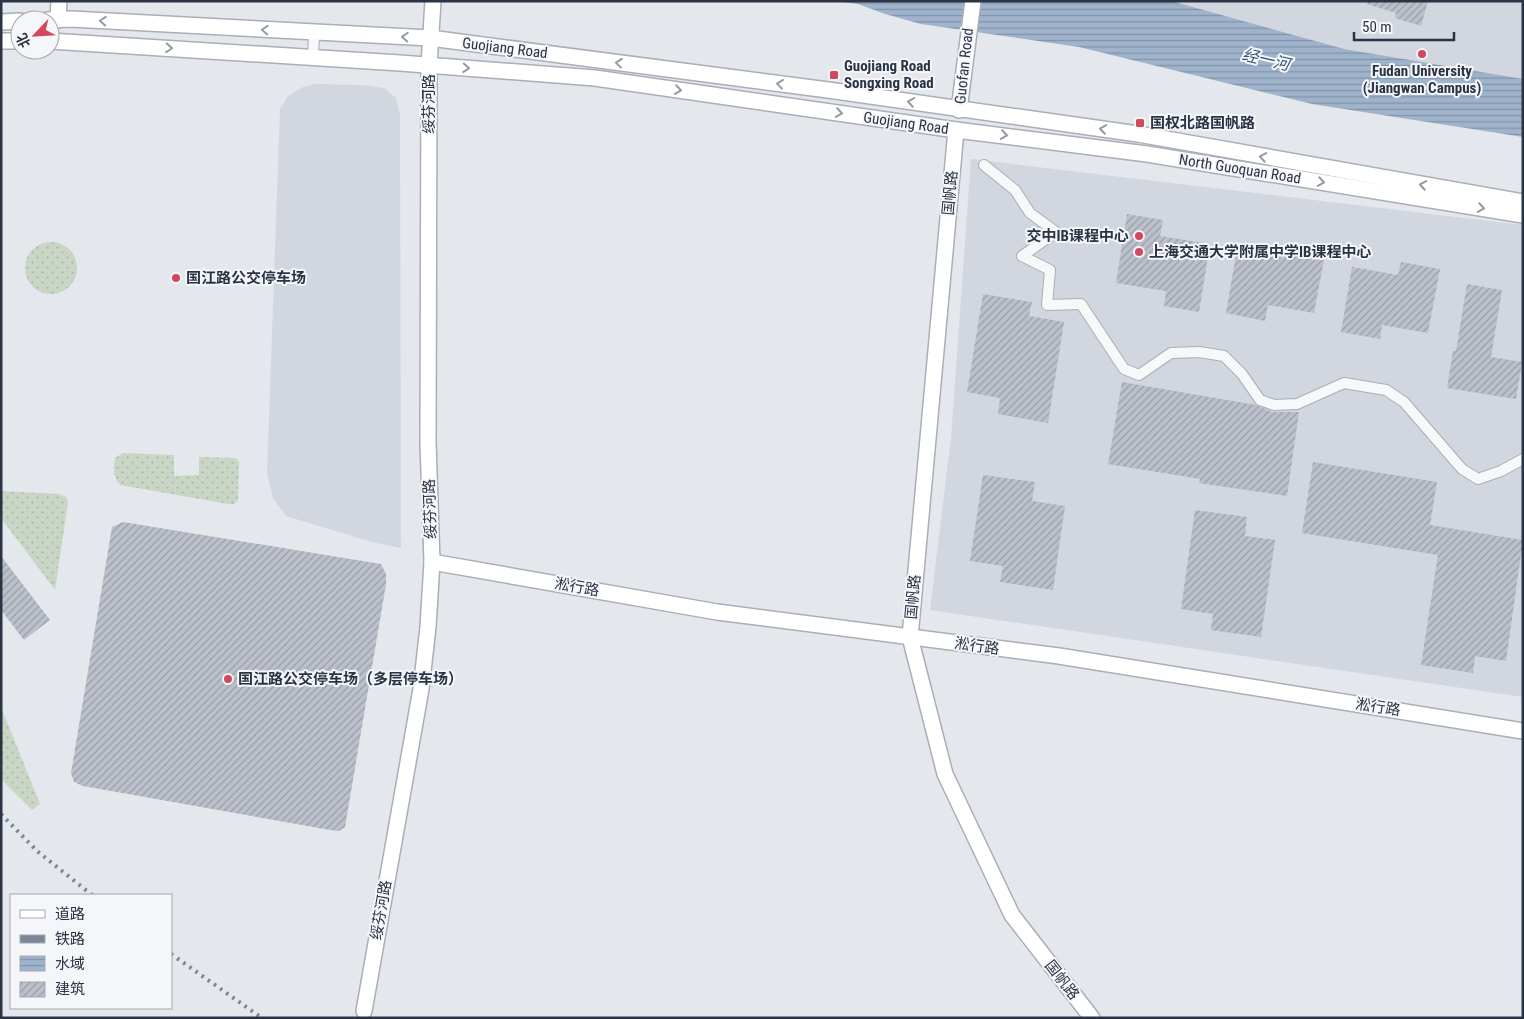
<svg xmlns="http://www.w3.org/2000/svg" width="1524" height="1019" viewBox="0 0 1524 1019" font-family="'Roboto Condensed','Noto Sans SC',sans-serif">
  <defs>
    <pattern id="grass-dots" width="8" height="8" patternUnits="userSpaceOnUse" patternTransform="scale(1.25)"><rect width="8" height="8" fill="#c9d6c5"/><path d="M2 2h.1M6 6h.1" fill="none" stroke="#adb8ab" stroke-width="1.8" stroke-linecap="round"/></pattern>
    <pattern id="water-rules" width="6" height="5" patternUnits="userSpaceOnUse" patternTransform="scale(1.25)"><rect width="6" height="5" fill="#9fb4cc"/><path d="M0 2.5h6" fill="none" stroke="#8293a7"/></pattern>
    <pattern id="building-hatch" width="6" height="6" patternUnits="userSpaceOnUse" patternTransform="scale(1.25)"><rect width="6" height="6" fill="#bbc0ca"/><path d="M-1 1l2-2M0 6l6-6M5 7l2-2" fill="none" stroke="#989da6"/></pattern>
  </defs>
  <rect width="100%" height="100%" fill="#e4e7ec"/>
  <!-- built -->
  <g fill="#d2d6de">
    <path d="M1121,1H1523V108Z"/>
    <path d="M316,84L363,85L384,88L396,98L400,115L401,548L372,542L286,516L273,498L267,474L280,109L288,96L303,87Z"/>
    <path d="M971,159L1523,225V697L930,610L951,438Z"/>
  </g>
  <!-- grass -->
  <g fill="url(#grass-dots)">
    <circle cx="51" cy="268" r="26"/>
    <path d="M123,453L174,455V476L199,475V457L236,458L239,462L238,500L234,504H228L120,485C113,476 113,469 115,458Z"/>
    <path d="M1,491L59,494L66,497L68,502L55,590L1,518Z"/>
    <path d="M1,707L40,804L32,810L1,779Z"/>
  </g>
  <!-- water -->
  <path fill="url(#water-rules)" d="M834,1H1171L1344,49L1523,79V137L1312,104L1079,47L921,24L885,14L858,4Z"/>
  <!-- building -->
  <g fill="url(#building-hatch)">
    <path d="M1367,1H1428L1421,26L1395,18L1396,13L1367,4Z"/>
    <path d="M1127,214L1163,220L1160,236L1210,244L1199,312L1164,306L1166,291L1116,283Z"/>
    <path d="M1286,242L1326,249L1314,313L1268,305L1265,321L1226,313L1237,249L1283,257Z"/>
    <path d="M1401,262L1440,269L1428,333L1382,325L1380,339L1341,332L1352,267L1398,275Z"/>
    <path d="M1467,284L1502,290L1491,357L1522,362L1516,399L1447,388L1453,351H1456Z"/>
    <path d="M983,294L1032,302L1029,316L1064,322L1048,423L998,414L1000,398L967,392Z"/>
    <path d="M1122,382L1256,405L1272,412H1299L1287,496L1199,483L1200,479L1108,464Z"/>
    <path d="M1313,462L1437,482L1430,525L1523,540L1506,661L1475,656L1473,673L1421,665L1438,555L1302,533Z"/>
    <path d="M983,475L1035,482L1032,501L1065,506L1053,590L1000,582L1003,566L970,561Z"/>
    <path d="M1195,510L1247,517L1245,536L1275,540L1261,637L1211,630L1213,614L1181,609Z"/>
    <path d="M123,522L381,564L386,574V584L345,827L339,831L330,830L83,786L74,782L71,773L112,527Z"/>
    <path d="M1,556L50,620L24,640L1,610Z"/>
  </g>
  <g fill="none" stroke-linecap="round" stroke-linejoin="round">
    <defs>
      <g id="street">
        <path d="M313,58L314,33"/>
        <path d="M984,165L1015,190L1030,213L1056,232L1022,256L1050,270L1047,305L1081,304L1124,369L1139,375L1171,353L1199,352L1224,356L1242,374L1260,400L1274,405L1297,404L1344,383L1386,390L1404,402L1462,469L1478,479L1501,471L1523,459"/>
      </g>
      <g id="secondary">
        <path d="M47,20L71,19L430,38L828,90L1138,134L1523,202"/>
        <path d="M58,20L59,1"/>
        <path d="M1,22L20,21"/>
        <path d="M1,41H20"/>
        <path d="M50,41L400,63L595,78L956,130L1147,154L1523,215"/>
        <path d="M959,110L973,1"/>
        <path d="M956,130L910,637L945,774L1012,915L1092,1018"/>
        <path d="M432,562L717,612L1059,656L1523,731"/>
        <path d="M364,1011L421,689L428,627L432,562L428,442L429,65L433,1"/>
      </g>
    </defs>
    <!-- street casing -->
    <use href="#street" stroke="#a9aeb7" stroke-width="12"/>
    <!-- secondary casing -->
    <use href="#secondary" stroke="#a9aeb7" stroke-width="18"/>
    <!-- street -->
    <use href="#street" stroke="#f7f8fa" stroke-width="10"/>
    <!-- secondary -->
    <use href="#secondary" stroke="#fff" stroke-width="15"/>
    <!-- rail -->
    <g stroke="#7d8696" stroke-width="4" stroke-dasharray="2.5 5" stroke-linecap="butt">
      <path d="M1,814L37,851L92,895"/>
      <path d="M171,954L262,1018"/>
    </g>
  </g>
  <!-- one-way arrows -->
  <defs><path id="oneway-chevron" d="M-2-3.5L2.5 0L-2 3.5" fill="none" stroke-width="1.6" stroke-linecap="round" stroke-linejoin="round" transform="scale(1.25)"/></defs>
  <g stroke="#959aa2">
    <use href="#oneway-chevron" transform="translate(103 21) rotate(-176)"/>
    <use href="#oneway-chevron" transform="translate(265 30) rotate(-177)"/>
    <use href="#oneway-chevron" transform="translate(405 37) rotate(-177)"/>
    <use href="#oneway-chevron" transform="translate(169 48) rotate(4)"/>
    <use href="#oneway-chevron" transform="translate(619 63) rotate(-173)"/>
    <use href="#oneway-chevron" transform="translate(466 68) rotate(4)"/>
    <use href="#oneway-chevron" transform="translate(780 84) rotate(-173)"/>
    <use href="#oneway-chevron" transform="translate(678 90) rotate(8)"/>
    <use href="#oneway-chevron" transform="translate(911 102) rotate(-171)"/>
    <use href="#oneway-chevron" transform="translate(839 113) rotate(8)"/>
    <use href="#oneway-chevron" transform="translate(1103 129) rotate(-172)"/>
    <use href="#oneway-chevron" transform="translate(1004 135) rotate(8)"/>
    <use href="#oneway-chevron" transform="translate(1263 157) rotate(-170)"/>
    <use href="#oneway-chevron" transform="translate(1321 182) rotate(9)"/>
    <use href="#oneway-chevron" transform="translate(1423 185) rotate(-170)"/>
    <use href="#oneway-chevron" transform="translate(1481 208) rotate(9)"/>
  </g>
  <!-- markers -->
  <g fill="#d1495b" stroke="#f4f6f9" stroke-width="2">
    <circle cx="1422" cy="54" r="5"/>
    <rect x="829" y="70" width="10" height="10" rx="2.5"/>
    <rect x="1135" y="118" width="10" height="10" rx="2.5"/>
    <circle cx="1139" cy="236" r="5"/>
    <circle cx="1139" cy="252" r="5"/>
    <circle cx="176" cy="278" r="5"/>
    <circle cx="228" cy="679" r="5"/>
  </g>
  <g text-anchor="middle" stroke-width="4" stroke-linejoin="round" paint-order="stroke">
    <!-- street labels -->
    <g font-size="15" fill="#2b3445" stroke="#f4f6f9">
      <text transform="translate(505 48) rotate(7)" y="5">Guojiang Road</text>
      <text transform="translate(964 66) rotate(-84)" y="5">Guofan Road</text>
      <text transform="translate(429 104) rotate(-90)" y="5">绥芬河路</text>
      <text transform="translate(906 123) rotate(8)" y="5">Guojiang Road</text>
      <text transform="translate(1240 169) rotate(9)" y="5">North Guoquan Road</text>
      <text transform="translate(950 193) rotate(-85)" y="5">国帆路</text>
      <text transform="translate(430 509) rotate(-92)" y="5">绥芬河路</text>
      <text transform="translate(577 587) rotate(10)" y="5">淞行路</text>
      <text transform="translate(913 597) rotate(-85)" y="5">国帆路</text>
      <text transform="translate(977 646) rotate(8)" y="5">淞行路</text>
      <text transform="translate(1378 707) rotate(9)" y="5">淞行路</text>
      <text transform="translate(381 910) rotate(-80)" y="5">绥芬河路</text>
      <text transform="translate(1062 980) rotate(52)" y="5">国帆路</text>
    </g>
    <!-- poi labels -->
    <g font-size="15" font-weight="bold" fill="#2b3445" stroke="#f4f6f9" text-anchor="start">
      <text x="844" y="71">Guojiang Road<tspan x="844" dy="17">Songxing Road</tspan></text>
      <text x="1422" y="76" text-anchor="middle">Fudan University<tspan x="1422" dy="17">(Jiangwan Campus)</tspan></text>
      <text x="1150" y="128">国权北路国帆路</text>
      <text x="1129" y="241" text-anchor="end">交中IB课程中心</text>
      <text x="1149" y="257">上海交通大学附属中学IB课程中心</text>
      <text x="186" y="283">国江路公交停车场</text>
      <text x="238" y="684">国江路公交停车场（多层停车场）</text>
    </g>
    <!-- water labels -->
    <g font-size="16" font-style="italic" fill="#34527a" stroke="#f4f6f9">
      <text transform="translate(1266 59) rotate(13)" y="6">经一河</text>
    </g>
  </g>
  <!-- border -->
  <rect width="1524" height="1019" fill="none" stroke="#2b3445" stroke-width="5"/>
  <!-- legend -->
  <rect x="10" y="894" width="162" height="115" fill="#f4f6f9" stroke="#a4a8b1"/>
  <rect x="20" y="910" width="25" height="8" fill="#ffffff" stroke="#a4a8b1"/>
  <text x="55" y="919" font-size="15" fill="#2b3445">道路</text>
  <rect x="20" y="935" width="25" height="8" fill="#7d8696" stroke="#a4a8b1"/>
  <text x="55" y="944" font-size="15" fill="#2b3445">铁路</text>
  <rect x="20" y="956" width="25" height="15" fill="url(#water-rules)" stroke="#a4a8b1"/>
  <text x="55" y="969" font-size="15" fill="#2b3445">水域</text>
  <rect x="20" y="982" width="25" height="15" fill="url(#building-hatch)" stroke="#a4a8b1"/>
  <text x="55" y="994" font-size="15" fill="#2b3445">建筑</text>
  <!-- north arrow -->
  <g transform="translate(35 35) rotate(245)"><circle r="24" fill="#f4f6f9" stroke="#a4a8b1"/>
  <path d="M0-4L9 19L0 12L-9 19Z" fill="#d1495b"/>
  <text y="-8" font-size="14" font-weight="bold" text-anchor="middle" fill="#2b3445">北</text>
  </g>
  <!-- scale -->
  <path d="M1354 32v8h100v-8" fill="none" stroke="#2b3445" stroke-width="2.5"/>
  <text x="1362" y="32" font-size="15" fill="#2b3445" stroke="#f4f6f9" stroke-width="4" paint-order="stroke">50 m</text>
</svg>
